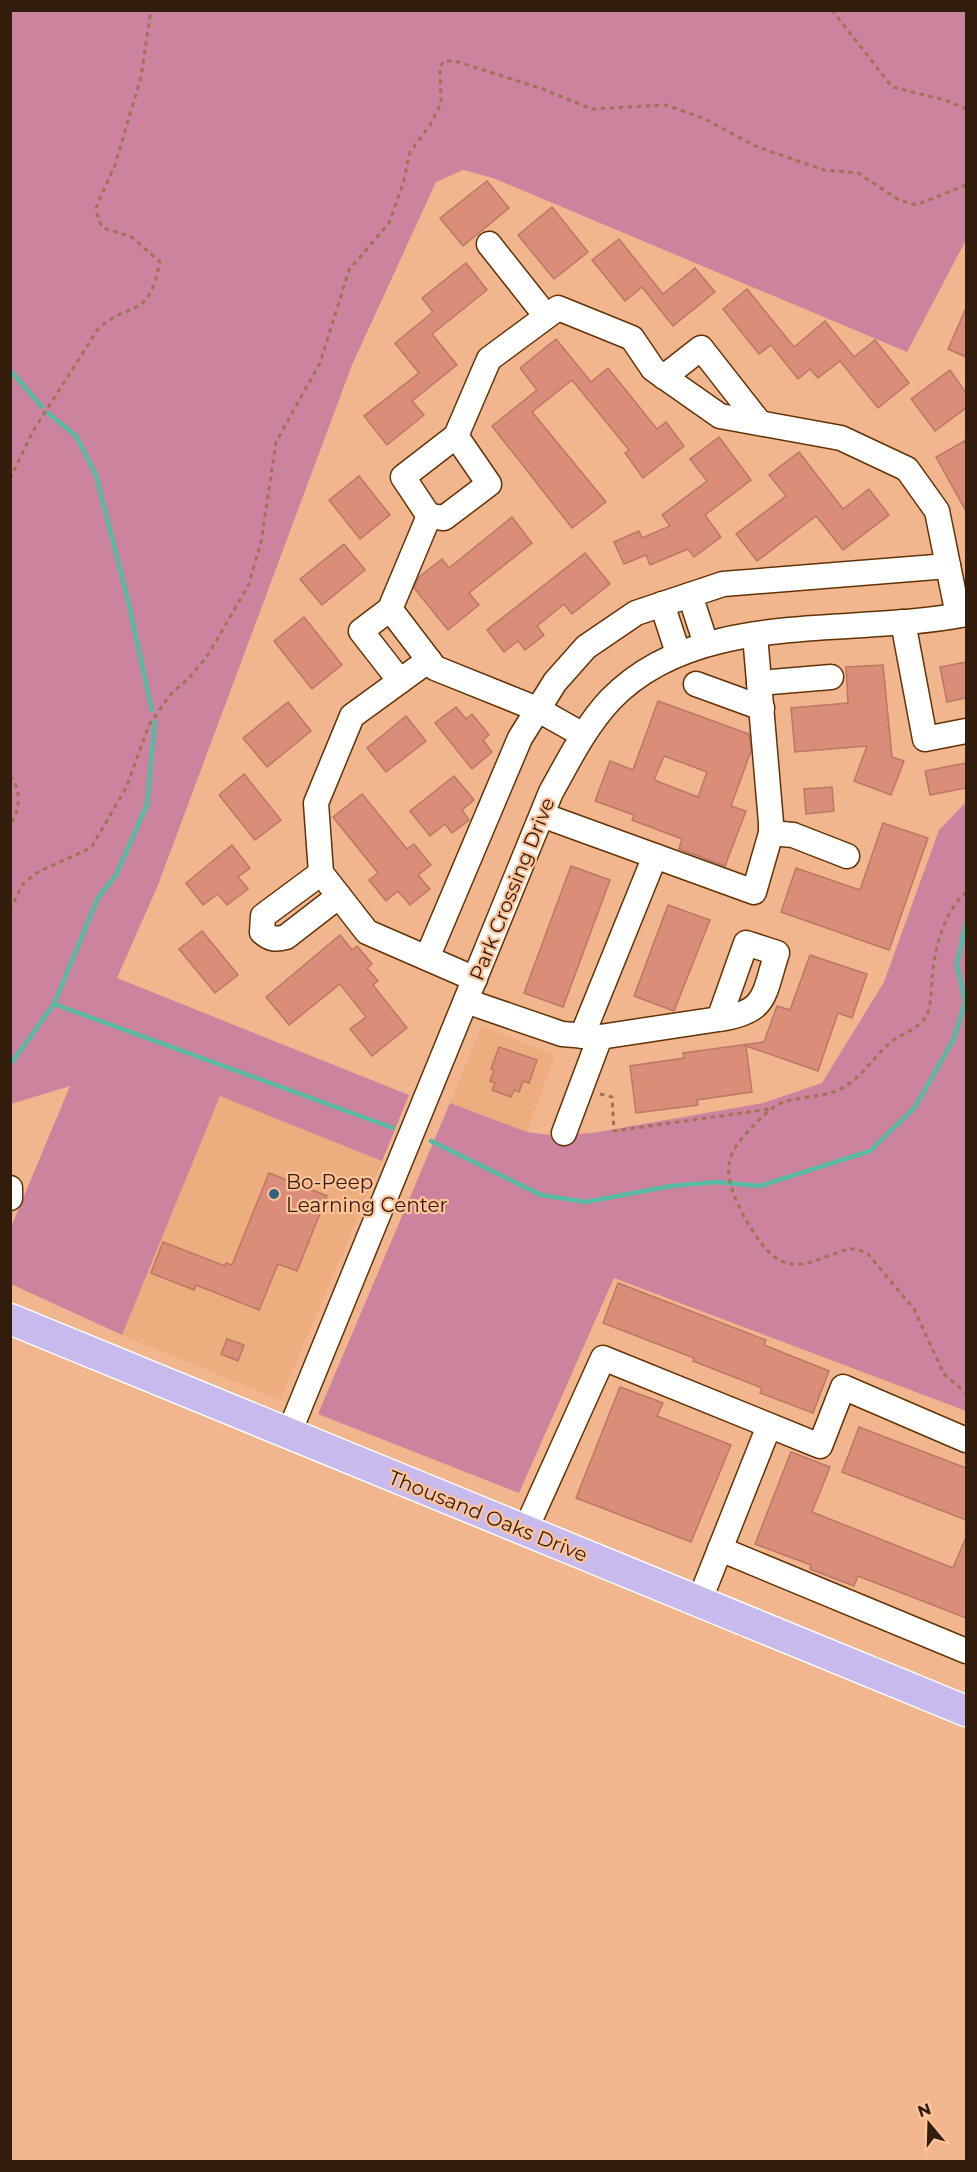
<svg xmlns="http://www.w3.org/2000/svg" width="977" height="2172" viewBox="0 0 977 2172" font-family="Montserrat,sans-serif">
  <rect width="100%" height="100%" fill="#f1b68d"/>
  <!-- built -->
  <g fill="#edad7e">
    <path d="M482,1026L555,1055L527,1132L450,1103Z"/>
    <path d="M220,1096L382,1161L280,1400L122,1335Z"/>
  </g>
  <!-- green -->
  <g fill="#cc849e">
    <path d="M11,10L966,11V240L907,352L493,178L463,170L436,182L352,365L158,885L117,978L409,1095L382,1161L220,1096L122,1335L11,1284V1227L70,1086L11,1104Z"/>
    <path d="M966,802V1411L614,1278L519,1493L318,1414L450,1103L527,1132L550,1135L592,1133L763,1103L822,1083L884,982L939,830Z"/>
  </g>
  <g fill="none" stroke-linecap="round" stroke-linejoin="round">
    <!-- stream -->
    <g stroke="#58baa4" stroke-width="4.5">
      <path d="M10,370L42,407"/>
      <path d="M48,413L76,436L96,475L127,596L152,710"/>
      <path d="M54,1004L393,1128"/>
      <path d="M10,1065L54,1004L98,898L116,875L147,805L155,722"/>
      <path d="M431,1141L541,1195L586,1202L671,1186L716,1182L760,1186L870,1151L915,1107L954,1039L965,1002L957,964L966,923"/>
    </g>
  </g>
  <!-- building -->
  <g fill="#da8d78" stroke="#ba7865" stroke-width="1.5" fill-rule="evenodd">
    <path d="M487,181L509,208L463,246L440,218Z"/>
    <path d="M552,207L588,252L554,279L518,235Z"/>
    <path d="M619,239L663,294L695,268L715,292L673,326L642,287L625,301L592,260Z"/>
    <path d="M466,263L487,290L432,334L457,365L412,401L424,415L387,445L364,416L419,373L395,343L433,312L422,298Z"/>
    <path d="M747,289L794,347L825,321L854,357L875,340L909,383L878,408L840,361L818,378L810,369L798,379L771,345L759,354L723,309Z"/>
    <path d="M966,308V357L948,349Z"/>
    <path d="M556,339L591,382L608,368L657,429L666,422L684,446L643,478L625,453L629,450L572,380L532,412L606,502L572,528L492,426L537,390L520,368Z"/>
    <path d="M950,370L966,393V408L935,431L911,399Z"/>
    <path d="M719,437L751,480L705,515L721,537L694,557L688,549L650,565L646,555L624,564L614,542L639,531L642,538L670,526L662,515L707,481L690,459Z"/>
    <path d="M966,440V511L936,457Z"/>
    <path d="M799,452L843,509L869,489L889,515L843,550L816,516L757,561L736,534L786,496L769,475Z"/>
    <path d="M359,476L390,515L360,539L329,500Z"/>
    <path d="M512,517L532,543L469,593L479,605L448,630L414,588L419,577L442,559L449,568Z"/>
    <path d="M344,544L365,570L322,605L300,579Z"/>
    <path d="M585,553L610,584L572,614L564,604L537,626L544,635L525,650L518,641L504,652L487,630Z"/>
    <path d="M304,617L342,665L312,689L274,641Z"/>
    <path d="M966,662V698L947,702L940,667Z"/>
    <path d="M883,665L892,757L904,761L891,795L854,781L867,746L795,752L791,708L848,703L846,667Z"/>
    <path d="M658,701L749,734L751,751L731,806L746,811L725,866L679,849L682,839L632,820L634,815L595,801L610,761L633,770ZM664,756L707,772L698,797L654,780Z"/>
    <path d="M288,702L311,731L267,767L243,738Z"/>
    <path d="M456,707L466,719L472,714L489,735L483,740L492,752L472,769L435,723Z"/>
    <path d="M406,716L426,741L386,772L367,748Z"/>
    <path d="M966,763V788L930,795L925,771Z"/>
    <path d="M244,774L281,820L255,840L219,795Z"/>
    <path d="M454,776L474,800L462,810L469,820L452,833L445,824L430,836L410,811Z"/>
    <path d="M832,787L834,811L806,814L804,789Z"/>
    <path d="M362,794L407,849L414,844L431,865L418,875L430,889L410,905L398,891L386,901L369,880L378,873L333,817Z"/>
    <path d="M883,823L928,838L889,950L781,912L796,868L860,890Z"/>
    <path d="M232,845L250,868L238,877L248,889L227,905L218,894L203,905L186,883Z"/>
    <path d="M571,866L610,880L563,1007L524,993Z"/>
    <path d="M668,905L710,920L674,1011L634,996Z"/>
    <path d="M202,931L238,975L215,993L179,949Z"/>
    <path d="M340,935L352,950L357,946L372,964L367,968L378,981L373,985L407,1028L372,1056L350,1029L366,1017L340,984L289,1025L266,997Z"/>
    <path d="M810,955L867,974L852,1018L838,1013L818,1071L746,1046L752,1092L697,1100L698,1105L636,1113L630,1066L684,1058L683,1053L764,1042L777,1006L790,1010Z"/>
    <path d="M499,1047L537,1060L529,1083L523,1081L519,1092L514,1090L511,1097L492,1090L495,1083L490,1081L494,1071L491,1069Z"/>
    <path d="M269,1173L327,1196L297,1271L278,1264L259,1310L196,1285L194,1290L151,1273L163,1242L225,1266L226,1263L232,1265Z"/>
    <path d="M618,1283L766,1340L764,1345L829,1371L813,1413L760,1393L762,1388L693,1361L694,1358L603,1323Z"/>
    <path d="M227,1339L244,1345L238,1361L221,1354Z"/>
    <path d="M620,1387L663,1403L657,1416L731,1445L691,1542L576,1498Z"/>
    <path d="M859,1427L966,1468V1520L842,1472Z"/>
    <path d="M791,1452L830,1467L812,1512L953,1568L966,1537V1618L858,1576L854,1586L810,1569L811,1565L755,1544Z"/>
  </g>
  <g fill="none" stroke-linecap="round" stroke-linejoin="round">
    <defs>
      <g id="minor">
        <path d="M489,244L546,316"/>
        <path d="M664,377L701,348L759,422"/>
        <path d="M429,516L403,477L456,436L489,359L558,308L632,338L653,369L720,416L841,438L907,469L937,511L958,615"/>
        <path d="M429,516L390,609L435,668L537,709L583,735"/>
        <path d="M429,516L444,518L489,484L456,436"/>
        <path d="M690,595L706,644"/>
        <path d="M662,604L678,653"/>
        <path d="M390,609L361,631L400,681"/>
        <path d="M903,622L925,739L966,731"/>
        <path d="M429,660L352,716L316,803L321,873L367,932L475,979"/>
        <path d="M759,683L831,677"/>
        <path d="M696,684L762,708"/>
        <path d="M542,815L754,892L771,833V823L755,635"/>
        <path d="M771,833L793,835L847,856"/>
        <path d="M321,873L263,916L262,932C270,939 275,940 286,937L339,896"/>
        <path d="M427,958L520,738L555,682L586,647L636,613L723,584L948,566"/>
        <path d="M466,1001L562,1034L600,1037L719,1019L746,943L777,953C763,995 768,1012 719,1019"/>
        <path d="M582,1036L655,856"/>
        <path d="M564,1133L600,1037"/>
        <path d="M10,1188V1198"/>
        <path d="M289,1433L551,792C569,760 585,727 610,700C698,608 852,637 966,614"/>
        <path d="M525,1531L603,1358L820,1446L843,1387L966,1440"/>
        <path d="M720,1549L966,1651"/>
        <path d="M699,1602L769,1426"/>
      </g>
      <path id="major" d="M10,1319L966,1711"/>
    </defs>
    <!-- minor casing -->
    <use href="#minor" stroke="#633305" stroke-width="27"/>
    <!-- major casing -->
    <use href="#major" stroke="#fff" stroke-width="33"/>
    <!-- path -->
    <g stroke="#9e7355" stroke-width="3" stroke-dasharray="4.5 4.5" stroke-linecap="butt">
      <path d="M832,10L892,87L945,100L966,109"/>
      <path d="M10,479L33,431L98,329C132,298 147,323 160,262L132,237L103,228L99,221L96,208L115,165L141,77L151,10"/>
      <path d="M10,776C22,788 20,812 10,825"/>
      <path d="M966,892C943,914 935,947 932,978C931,990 932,1007 925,1018C918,1028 905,1033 895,1039C874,1054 863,1079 838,1090C820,1098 799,1096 781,1103C770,1108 761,1118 753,1126C743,1137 731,1149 729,1164C725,1189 751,1232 766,1249C793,1279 817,1257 849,1249H857L868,1254L914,1309L944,1374L966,1393"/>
      <path d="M10,910L22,885L38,872L91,848L126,788L149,725L170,695L189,678L208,655L249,584L261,542L276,442L320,363L349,270L389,223L403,184L410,152L430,125L441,103L440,67L444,61H455L540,88L592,109L666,105L705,119L755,146L824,170L858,173L899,200L916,205L966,185"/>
      <path d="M600,1094L612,1097L614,1131L770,1109"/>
    </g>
    <!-- minor -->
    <use href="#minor" stroke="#fff" stroke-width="24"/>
    <!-- major -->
    <use href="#major" stroke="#c9baed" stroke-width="30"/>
  </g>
  <!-- markers -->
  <circle fill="#326482" stroke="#fec399" stroke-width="2" cx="274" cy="1194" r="6"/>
  <g text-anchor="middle" stroke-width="4.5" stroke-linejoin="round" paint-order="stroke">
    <!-- street labels -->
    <g font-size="20" fill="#321c0c" stroke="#fec399">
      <text transform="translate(512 889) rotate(-68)" y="7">Park Crossing Drive</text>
      <text transform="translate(488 1516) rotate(22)" y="7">Thousand Oaks Drive</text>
    </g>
    <!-- poi labels -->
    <g font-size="20" fill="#321c0c" stroke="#fec399" text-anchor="start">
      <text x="286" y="1189">Bo-Peep<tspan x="286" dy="23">Learning Center</tspan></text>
    </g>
  </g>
  <!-- border -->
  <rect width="977" height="2172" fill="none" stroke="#321c0c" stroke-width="24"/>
  <!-- north arrow -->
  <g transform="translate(929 2124) rotate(341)" stroke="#fec399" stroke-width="4.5" paint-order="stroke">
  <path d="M0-4.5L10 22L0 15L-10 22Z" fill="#321c0c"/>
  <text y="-9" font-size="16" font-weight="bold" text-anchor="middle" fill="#321c0c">N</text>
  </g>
</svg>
